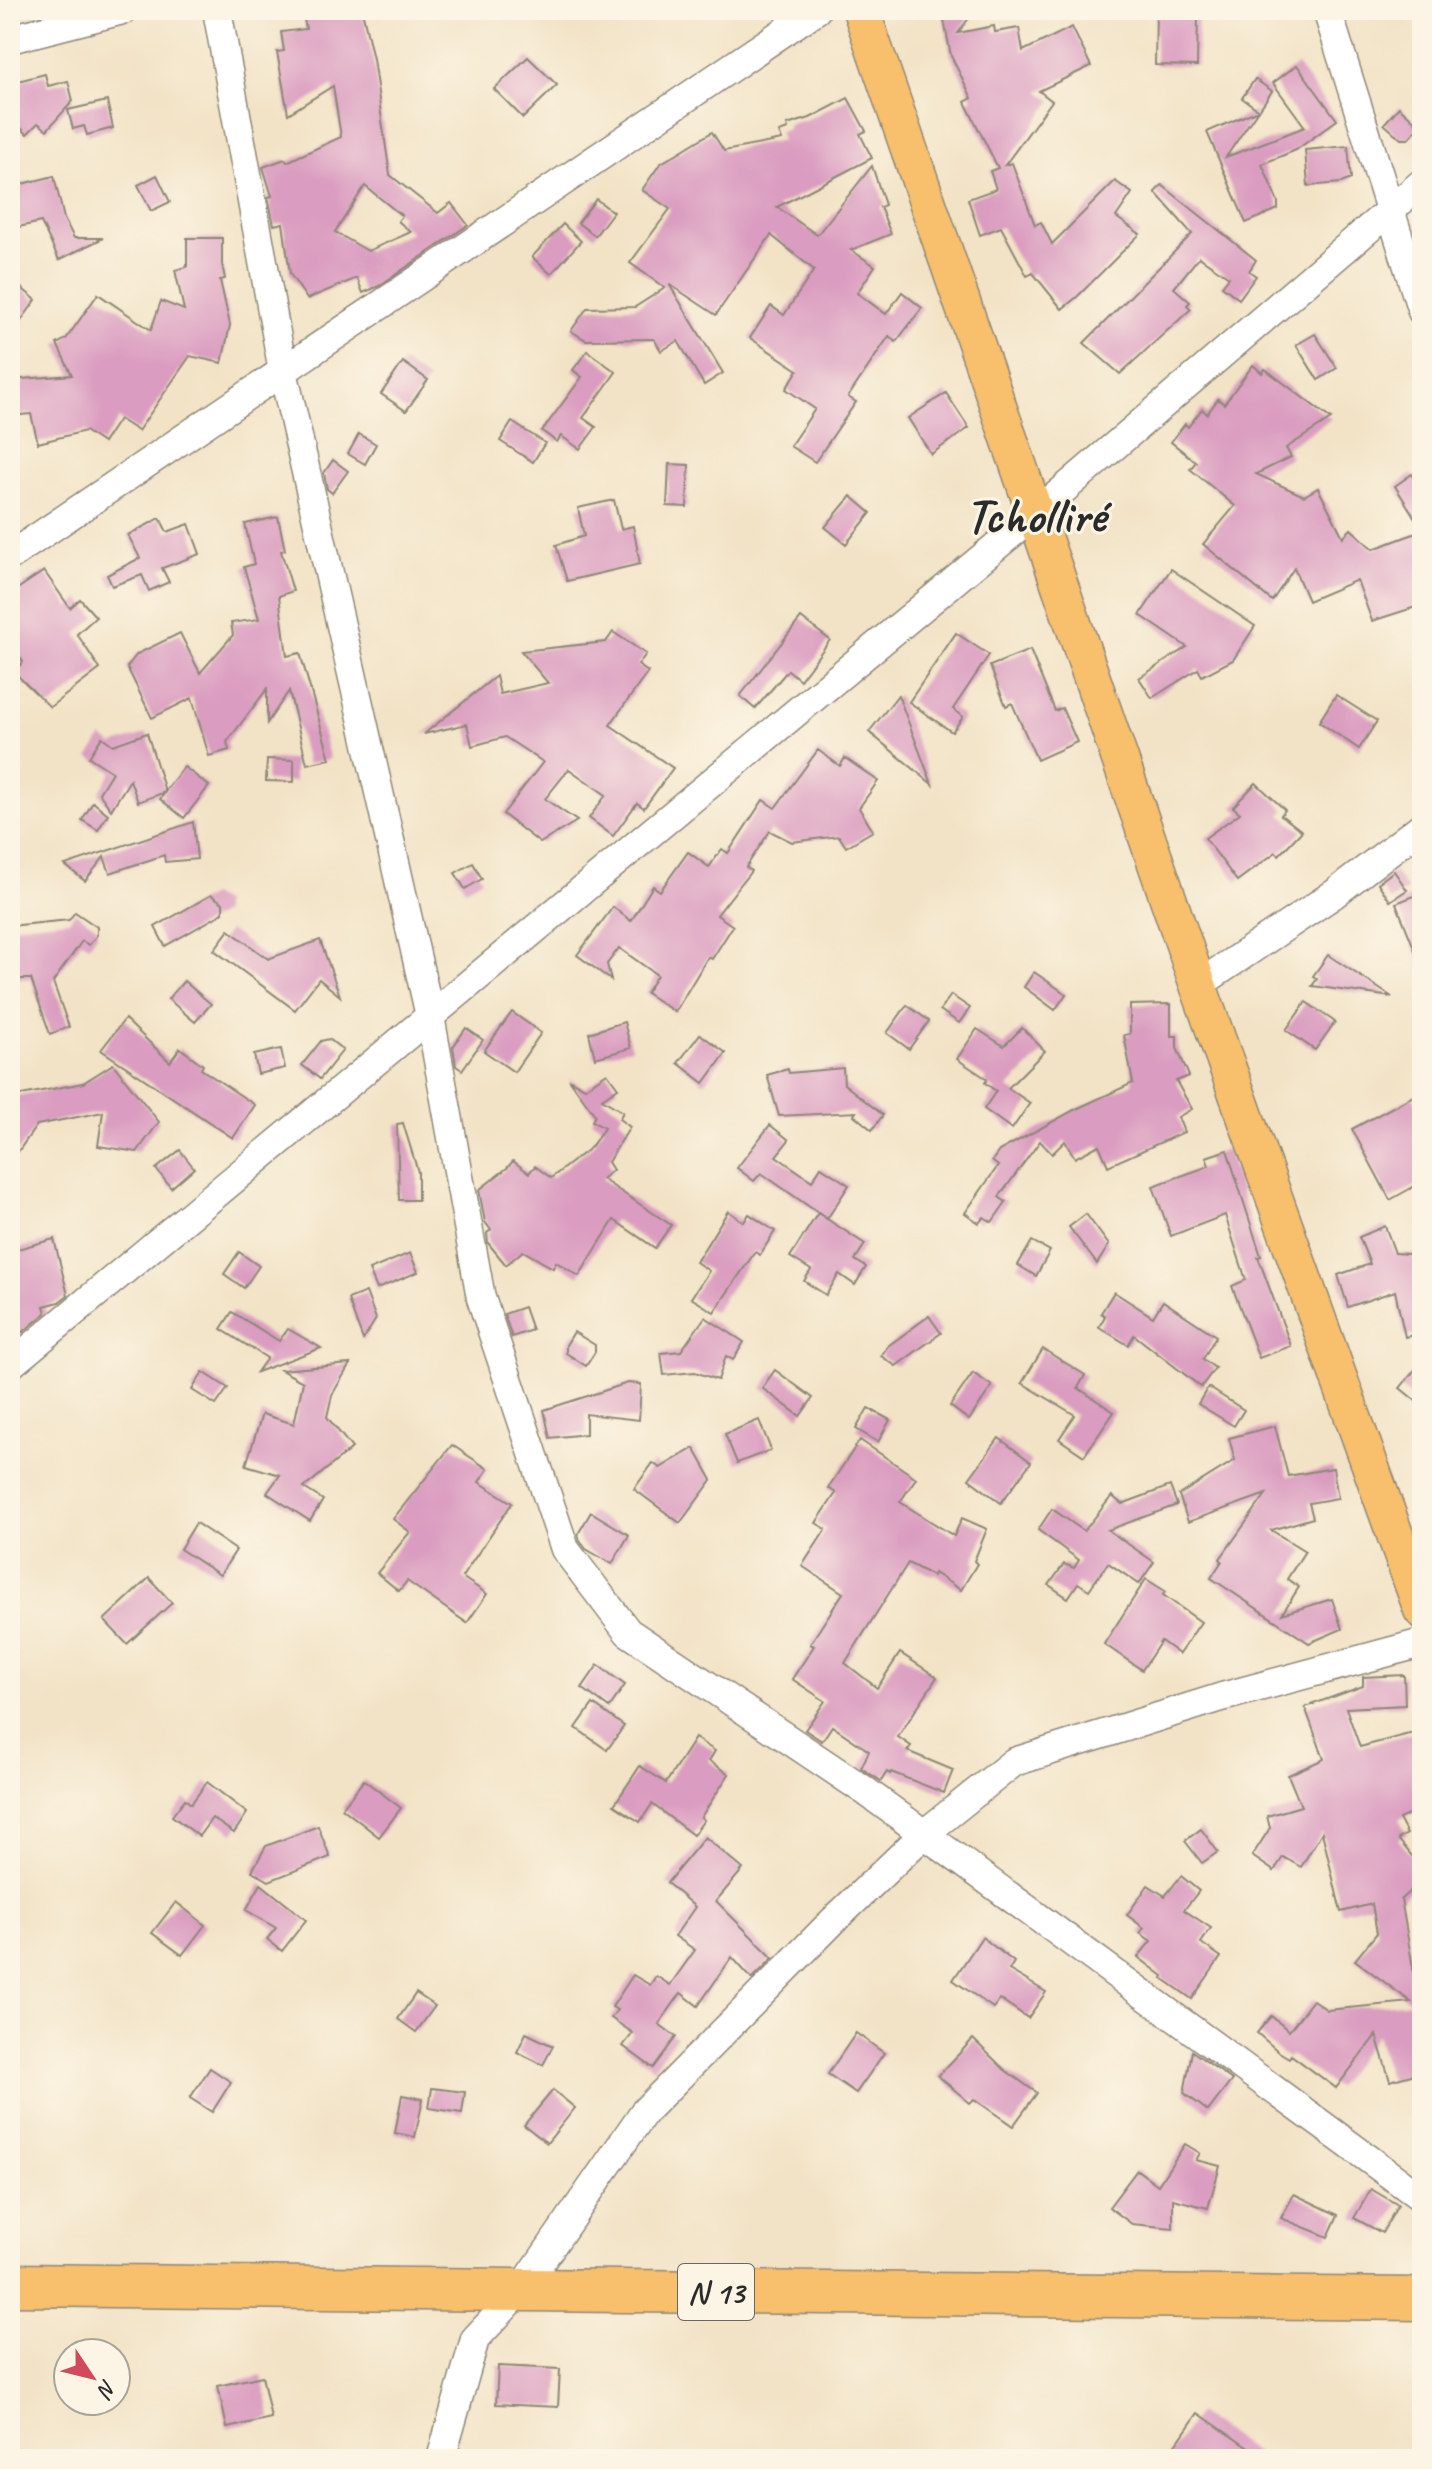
<svg xmlns="http://www.w3.org/2000/svg" width="1432" height="2469" viewBox="0 0 1432 2469" font-family="Caveat,sans-serif">
  <rect width="100%" height="100%" fill="#fcf5e5"/>
  <filter id="ink" filterUnits="userSpaceOnUse"><feTurbulence type="fractalNoise" baseFrequency=".0125" numOctaves="2"/><feDisplacementMap in="SourceGraphic" scale="16" xChannelSelector="R" yChannelSelector="G"/><feConvolveMatrix kernelMatrix="1 2 1 2 8 2 1 2 1" color-interpolation-filters="sRGB"/></filter>
  <filter id="wash" filterUnits="userSpaceOnUse"><feTurbulence type="fractalNoise" baseFrequency=".006" numOctaves="4" result="noise"/><feDisplacementMap in="SourceGraphic" scale="32" xChannelSelector="R" yChannelSelector="G"/><feGaussianBlur stdDeviation="1.8" result="paint"/><feColorMatrix in="noise" values="0 0 0 0 0 0 0 0 0 0 0 0 0 0 0 0 0 1.4 0 .05"/><feComposite in="paint" operator="in"/></filter>
  <g filter="url(#wash)">
    <rect width="100%" height="100%" fill="#f2e3c6"/>
    <g id="blocks">
      <!-- building -->
      <g fill="#da9cc0" fill-rule="evenodd">
        <path d="M302,10H362L373,59L390,175L438,213L451,203L468,225L379,286L363,293L357,278L307,299L290,274L283,223L274,225L268,197L272,196L263,167L285,159L287,162L341,137L333,86L288,114L277,52L284,51L281,32L306,29ZM365,186L402,216L398,221L411,232L368,251L335,232Z"/>
        <path d="M942,10H975L958,33L994,26L995,32L1019,28L1023,51L1072,27L1091,66L1039,91L1052,101L1005,165L1012,163L1035,225L1041,222L1052,244L1115,181L1132,193L1116,217L1140,234L1077,297L1062,309L1033,273L1027,276L1001,227L980,235L968,199L996,189L990,171L998,168L965,102L972,98L951,56Z"/>
        <path d="M1156,10H1198L1197,66L1155,65Z"/>
        <path d="M528,57L557,85L523,118L494,89Z"/>
        <path d="M1297,65L1337,120L1296,150L1262,164L1278,202V209L1246,223L1207,132L1258,110L1226,157L1305,127L1273,83Z"/>
        <path d="M45,74L48,86L68,81L73,101L47,130L38,123L27,134L16,123L10,100V83Z"/>
        <path d="M1255,79L1272,91L1259,110L1242,98Z"/>
        <path d="M848,98L866,131L860,134L872,158L777,207L817,235L872,166L885,205L880,207L891,234L851,250L875,266L857,293L886,314L902,292L922,308L896,342L889,336L848,397L856,402L815,462L790,446L815,409L786,389L798,370L750,338L771,306L784,315L814,270L771,235L716,315L669,284L723,373L704,385L678,341L661,351L654,339L586,340L571,331L587,308L635,307L665,288L630,263L670,209L642,190L660,164L712,132L724,151L782,140L779,132L788,129L787,125L810,118Z"/>
        <path d="M107,101L113,128L87,135L84,126L73,129L68,110Z"/>
        <path d="M1399,107L1420,126L1408,139H1401L1384,124Z"/>
        <path d="M1348,146L1351,179L1341,183L1308,186L1305,150Z"/>
        <path d="M157,175L170,202L151,211L138,185Z"/>
        <path d="M54,176L64,219L74,238H103L59,260L41,222L10,229V187Z"/>
        <path d="M1162,185L1256,260L1249,271L1256,276L1239,299L1222,286L1229,277L1199,257L1174,288L1190,302L1187,305L1191,309L1120,374L1084,343L1192,234L1155,192Z"/>
        <path d="M596,199L613,212L595,236L578,223Z"/>
        <path d="M563,224L581,241L551,274L532,257Z"/>
        <path d="M187,238H222V264L225,279L220,280L230,325L222,363L190,356L138,431L119,419L103,443L85,431L38,443L31,414L10,416V380L72,375L57,344L66,339L98,294L151,330L161,301L184,310L175,270L187,267Z"/>
        <path d="M19,286L36,300L10,336V299Z"/>
        <path d="M1315,334L1337,368L1318,380L1296,345Z"/>
        <path d="M587,351L616,372L583,418L596,427L580,449L561,436L557,442L542,431L582,377L573,370Z"/>
        <path d="M403,362L428,380L406,411L381,394Z"/>
        <path d="M1253,365L1262,373L1265,369L1331,419L1286,448L1291,457L1256,474L1304,496L1318,488L1343,537L1351,529L1373,549L1422,531V605L1372,621L1357,580L1308,601L1294,568L1272,601L1203,544L1235,506L1190,469L1196,462L1171,442L1185,424L1188,427L1202,409L1207,414L1218,399L1224,404Z"/>
        <path d="M946,393L969,428L931,454L908,418Z"/>
        <path d="M512,422L545,443L533,462L500,441Z"/>
        <path d="M359,434L376,444L365,464L348,454Z"/>
        <path d="M333,460L348,471L332,493L327,489L324,473Z"/>
        <path d="M669,464L689,465L687,507L667,506Z"/>
        <path d="M1412,474L1422,489V529L1395,486Z"/>
        <path d="M851,496L871,513L846,544L825,527Z"/>
        <path d="M614,500L621,529L633,526L640,564L567,581L556,545L584,536L578,508Z"/>
        <path d="M278,517L285,550L281,551L293,591L279,596L287,656L300,653L330,759L307,764L289,691L267,723V689L227,742L229,750L209,756L192,698L152,718L127,667L137,654L180,633L200,673L233,635L231,623L259,619L244,567L254,564L245,524Z"/>
        <path d="M160,518L167,532L189,524L200,554L162,568L169,582L149,591L142,575L112,586L107,575L140,558L128,535Z"/>
        <path d="M1171,569L1255,626L1233,660L1202,676L1198,669L1152,698L1139,678L1187,647L1140,615Z"/>
        <path d="M44,571L70,608L80,599L96,617L77,634L100,669L50,707L14,672L23,662L10,642V594Z"/>
        <path d="M801,618L830,640L800,680L788,670L755,709L740,696Z"/>
        <path d="M613,632L646,654L638,665L648,672L610,725L673,768L644,808L637,803L613,836L589,818L606,795L569,769L545,799L577,821L540,843L503,814L543,762L505,737L472,746L467,724L424,734L496,676L500,694L548,683L521,651L606,642Z"/>
        <path d="M956,633L989,655L953,709L963,717L952,732L909,702Z"/>
        <path d="M1030,650L1055,711L1062,708L1077,742L1037,760L1012,703L1006,706L990,666Z"/>
        <path d="M898,695L932,784L869,732Z"/>
        <path d="M1336,695L1377,721L1359,749L1319,722Z"/>
        <path d="M147,733L165,791L184,767L209,786L184,818L160,799L165,792L138,802L130,780L111,810L99,793L112,772L89,757L102,737L113,745Z"/>
        <path d="M818,750L840,766L845,758L878,781L859,808L873,831L846,847L839,836L792,842L770,831L746,867L751,871L717,915L733,926L712,959L708,957L675,1012L646,993L657,975L619,948L607,964L611,980L577,955L613,907L631,921L653,886L660,891L688,852L709,867L722,849L728,853L763,800L775,808Z"/>
        <path d="M267,759L294,760V782L266,781Z"/>
        <path d="M1256,783L1285,810L1281,815L1302,831L1279,855L1276,852L1237,881L1205,838L1240,813L1233,807Z"/>
        <path d="M93,802L108,814L98,830L82,820Z"/>
        <path d="M193,822L197,859L165,862L164,855L110,873L104,857L85,881L65,865Z"/>
        <path d="M473,863L482,879L465,889L455,873Z"/>
        <path d="M1394,871L1407,890L1390,901L1378,883Z"/>
        <path d="M1422,893V964L1421,965L1396,903Z"/>
        <path d="M211,895L223,903V913L165,946L155,927Z"/>
        <path d="M75,912L97,927V935L89,945L82,941L53,982L69,1027L50,1034L31,979H10V926L69,920Z"/>
        <path d="M229,930L268,959L320,940L340,996L319,979L295,1010L214,950Z"/>
        <path d="M1328,955L1392,997L1312,986L1317,979L1313,976Z"/>
        <path d="M1034,972L1066,994L1055,1010L1024,987Z"/>
        <path d="M184,981L211,1004L195,1022L168,999Z"/>
        <path d="M951,995L970,1008L959,1023L940,1010Z"/>
        <path d="M1306,1002L1335,1022L1315,1050L1286,1030Z"/>
        <path d="M1171,1004V1036H1177V1048L1189,1076L1176,1081L1192,1109L1178,1117L1184,1132L1108,1166L1099,1145L1075,1158L1065,1141L1052,1154L1040,1141L999,1197L1006,1202L992,1222L984,1217L979,1223L965,1213L998,1166L992,1161L999,1151L1074,1110L1133,1083L1124,1035L1130,1034V1005Z"/>
        <path d="M907,1005L929,1021L909,1049L887,1033Z"/>
        <path d="M512,1012L541,1033L514,1072L484,1051Z"/>
        <path d="M125,1019L170,1062L180,1048L203,1065L201,1069L255,1105L233,1138L101,1050Z"/>
        <path d="M624,1022L631,1048L595,1058L589,1033Z"/>
        <path d="M466,1028L483,1040L462,1070L456,1066L453,1047Z"/>
        <path d="M1022,1028L1045,1051L1008,1088L1030,1103L1012,1129L984,1109L996,1091L985,1083L987,1079L957,1059L977,1029L1004,1046Z"/>
        <path d="M700,1034L726,1053L704,1083L678,1063Z"/>
        <path d="M329,1039L343,1050L320,1079L302,1065L321,1041Z"/>
        <path d="M281,1049L285,1068L258,1074L254,1055Z"/>
        <path d="M113,1064L159,1122L137,1152L98,1146L103,1112L37,1125L10,1163V1126L15,1119L11,1097L83,1083Z"/>
        <path d="M843,1068L844,1084L883,1115L872,1130L854,1115L856,1112L779,1116L767,1075L788,1069L789,1073Z"/>
        <path d="M607,1073L618,1088L602,1099L623,1112L619,1119L630,1127L608,1162L613,1170L602,1179L671,1225L655,1248L614,1220L579,1276L556,1262L553,1268L523,1251L506,1265L488,1243L487,1233L491,1230L485,1222L479,1190L507,1168L513,1161L529,1173L535,1166L551,1178L591,1147L604,1128L592,1121L595,1115L569,1079L585,1088Z"/>
        <path d="M1413,1096L1422,1114V1182L1390,1200L1352,1129Z"/>
        <path d="M403,1123L418,1172V1200H399L397,1124Z"/>
        <path d="M770,1125L789,1140L776,1156L812,1181L821,1167L849,1185L827,1219L761,1173L754,1181L737,1168Z"/>
        <path d="M180,1150L194,1168L171,1188L156,1169Z"/>
        <path d="M1227,1150L1261,1256L1258,1257L1291,1346L1259,1358L1232,1286L1246,1280L1225,1215L1171,1236L1153,1186L1209,1166L1206,1157Z"/>
        <path d="M728,1211L744,1222L749,1214L775,1231L760,1255L755,1252L714,1312L691,1298L709,1271L696,1262Z"/>
        <path d="M818,1213L865,1244L855,1260L866,1267L855,1285L839,1274L826,1295L804,1281L811,1270L790,1257Z"/>
        <path d="M1086,1214L1109,1245L1097,1264L1069,1227Z"/>
        <path d="M1385,1226L1395,1253L1422,1255V1279L1414,1278L1422,1313V1333L1405,1337L1395,1291L1348,1307L1338,1275L1370,1264L1359,1237Z"/>
        <path d="M54,1239L68,1295L59,1302L44,1306L46,1313L23,1332L10,1336V1251Z"/>
        <path d="M1032,1241L1050,1251L1036,1276L1018,1265Z"/>
        <path d="M239,1252L259,1266L244,1288L224,1274Z"/>
        <path d="M410,1253L418,1272L377,1289L369,1270Z"/>
        <path d="M366,1292L376,1319L363,1340L348,1299Z"/>
        <path d="M1114,1292L1153,1317L1163,1301L1216,1336L1203,1359L1215,1368L1201,1387L1134,1335L1128,1345L1099,1327L1105,1316L1101,1313Z"/>
        <path d="M524,1307L532,1330L512,1337L504,1314Z"/>
        <path d="M232,1312L279,1341L288,1329L321,1348L257,1372L267,1358L221,1329Z"/>
        <path d="M929,1316L941,1333L896,1366L881,1356L888,1346Z"/>
        <path d="M705,1317L744,1342L733,1360L726,1356L718,1380L695,1372L664,1375L661,1353L681,1351Z"/>
        <path d="M574,1332L595,1345V1352L586,1366L566,1353V1345Z"/>
        <path d="M1043,1349L1085,1375L1078,1388L1114,1412L1084,1456L1059,1439L1075,1415L1022,1383Z"/>
        <path d="M1422,1361V1406L1400,1388Z"/>
        <path d="M350,1364L332,1395L327,1417L352,1448L304,1488L323,1500L310,1521L267,1493L280,1475L246,1465L262,1414L294,1424L303,1382L281,1370Z"/>
        <path d="M775,1370L813,1398L800,1416L762,1388Z"/>
        <path d="M203,1372L228,1388L216,1405L192,1390Z"/>
        <path d="M973,1373L992,1386L969,1420L950,1406Z"/>
        <path d="M628,1383L641,1384L639,1420L586,1414V1434L550,1438L544,1410Z"/>
        <path d="M1208,1387L1244,1410L1234,1426L1198,1404Z"/>
        <path d="M868,1408L890,1420L878,1442L856,1429Z"/>
        <path d="M759,1420L771,1450L737,1463L725,1434Z"/>
        <path d="M1275,1426L1288,1476L1333,1468L1338,1498L1309,1503L1313,1518L1271,1530L1305,1551L1287,1579L1299,1587L1282,1614L1332,1599L1342,1629L1309,1643L1211,1578L1222,1561L1220,1559L1266,1494L1188,1522L1179,1495L1235,1460L1229,1438Z"/>
        <path d="M999,1438L1031,1462L1001,1503L969,1479Z"/>
        <path d="M860,1440L916,1478L900,1502L954,1536L962,1518L987,1529L974,1561L977,1564L961,1590L934,1573L933,1576L908,1563L845,1663L877,1688L900,1653L937,1677L898,1737L911,1746L907,1751L953,1770L944,1793L891,1772L890,1774L887,1772L881,1781L861,1768L869,1751L832,1726L822,1741L805,1730L825,1701L792,1679L814,1646L810,1644L843,1593L802,1566L826,1529L816,1523L836,1493L828,1488Z"/>
        <path d="M452,1445L488,1469L479,1482L512,1503L462,1577L487,1594L467,1623L407,1581L399,1591L377,1573L410,1532L393,1519Z"/>
        <path d="M694,1448L712,1480L680,1523L634,1489L653,1463L660,1468Z"/>
        <path d="M1170,1486L1177,1505L1108,1530L1154,1562L1139,1584L1108,1563L1089,1590L1078,1583L1068,1598L1049,1585L1064,1564L1074,1568L1079,1560L1038,1530L1052,1509L1084,1531L1112,1496L1122,1504Z"/>
        <path d="M591,1512L629,1535L612,1564L586,1549L580,1541L578,1534Z"/>
        <path d="M196,1523L236,1550L220,1575L180,1549Z"/>
        <path d="M149,1578L172,1603L127,1644L104,1620Z"/>
        <path d="M1146,1579L1165,1591L1163,1595L1201,1622L1179,1654L1161,1641L1142,1670L1104,1644Z"/>
        <path d="M598,1665L625,1685L609,1708L582,1688Z"/>
        <path d="M1404,1675L1405,1705L1346,1708L1360,1747L1413,1733L1422,1752V1809L1399,1819L1407,1834L1398,1839L1422,1868V1881L1401,1899L1419,2003L1422,2002V2072L1390,2081L1376,2035L1336,2088L1291,2055L1289,2058L1279,2052L1257,2033L1271,2016L1289,2031L1313,2000L1327,2010L1411,2002L1355,1960L1377,1933L1372,1904L1341,1912L1322,1832L1301,1867L1283,1857L1274,1871L1252,1856L1270,1828L1267,1816L1301,1806L1288,1775L1324,1759L1305,1707L1363,1686V1677Z"/>
        <path d="M593,1704L624,1726L607,1750L576,1728Z"/>
        <path d="M695,1738L715,1751L709,1761L729,1774L701,1817L704,1820L693,1835L652,1804L640,1822L614,1805L640,1766L666,1783Z"/>
        <path d="M364,1780L401,1808L379,1837L342,1808Z"/>
        <path d="M207,1782L247,1813L234,1833L212,1818L199,1836L172,1816L185,1799L191,1804Z"/>
        <path d="M318,1826L330,1857L269,1881L252,1871L266,1846Z"/>
        <path d="M1201,1829L1218,1852L1202,1863L1185,1841Z"/>
        <path d="M705,1837L743,1869L716,1901L773,1958L752,1979L732,1957L698,2006L681,1993L659,2024L676,2037L653,2068L623,2046L633,2033L611,2018L617,2010L612,2007L633,1975L650,1985L656,1976L670,1985L695,1950L675,1936L695,1907L667,1883Z"/>
        <path d="M1181,1876L1199,1891L1184,1910L1211,1928L1201,1943L1221,1957L1192,1999L1162,1978L1163,1976L1138,1957L1151,1941L1140,1933L1144,1928L1127,1915L1148,1885L1165,1896Z"/>
        <path d="M261,1884L306,1920L282,1951L267,1939L276,1928L246,1910Z"/>
        <path d="M176,1902L205,1925L182,1955L152,1933Z"/>
        <path d="M982,1937L1014,1962L1009,1970L1046,1992L1028,2018L1000,1999L993,2008L953,1980Z"/>
        <path d="M416,1993L435,2006L416,2032L398,2019Z"/>
        <path d="M526,2033L553,2046L543,2065L517,2052Z"/>
        <path d="M856,2033L884,2053L856,2093L828,2074Z"/>
        <path d="M973,2039L1005,2070L1037,2093L1013,2126L974,2099L970,2103L938,2076Z"/>
        <path d="M1192,2051L1232,2080L1208,2111L1184,2093Z"/>
        <path d="M210,2068L231,2082L212,2112L190,2098Z"/>
        <path d="M432,2088L465,2092L462,2113L429,2108Z"/>
        <path d="M553,2090L575,2108L547,2143L524,2125Z"/>
        <path d="M402,2095L423,2099L415,2137L395,2133Z"/>
        <path d="M1185,2144L1200,2153L1196,2160L1220,2166L1208,2208L1173,2199V2228L1132,2224L1109,2207L1137,2170L1158,2185Z"/>
        <path d="M1371,2189L1398,2205L1382,2233L1354,2218Z"/>
        <path d="M1294,2194L1338,2215L1328,2237L1281,2218Z"/>
        <path d="M498,2366L560,2369L558,2407L496,2404Z"/>
        <path d="M262,2376L271,2418L227,2428L218,2386Z"/>
        <path d="M1198,2413L1264,2459H1166Z"/>
      </g>
    </g>
  </g>
  <g filter="url(#ink)">
    <use href="#blocks" fill-opacity="0" stroke="#8e8778" stroke-width="2"/>
    <g fill="none" stroke-linecap="round" stroke-linejoin="round">
      <defs>
        <g id="minor">
          <path d="M217,10L283,371L430,1016L481,1298L565,1549L628,1632L864,1790L1422,2198"/>
          <path d="M1327,10L1422,311"/>
          <path d="M10,39L123,10"/>
          <path d="M10,556L816,10"/>
          <path d="M1198,985L1334,894L1422,826"/>
          <path d="M10,1365L1035,514L1422,183"/>
          <path d="M441,2459L475,2339L521,2290L644,2112L832,1922L924,1834L1014,1762L1222,1697L1422,1643"/>
        </g>
        <path id="major" d="M861,10L1198,985L1422,1610"/>
        <path id="highway" d="M10,2285L1422,2299"/>
      </defs>
      <!-- minor casing -->
      <use href="#minor" stroke="#8e8778" stroke-width="31"/>
      <!-- major casing -->
      <use href="#major" stroke="#8e8778" stroke-width="39"/>
      <!-- highway casing -->
      <use href="#highway" stroke="#8e8778" stroke-width="45"/>
      <!-- minor -->
      <use href="#minor" stroke="#fff" stroke-width="28"/>
      <!-- major -->
      <use href="#major" stroke="#f8bf6c" stroke-width="36"/>
      <!-- highway -->
      <use href="#highway" stroke="#f8bf6c" stroke-width="42"/>
    </g>
  </g>
  <g text-anchor="middle" stroke-width="6" stroke-linejoin="round" paint-order="stroke">
    <!-- shield labels -->
    <rect fill="#fcf5e5" stroke="#6a6863" stroke-width="2" x="678" y="2264" width="76" height="56" rx="6"/>
    <g font-size="32" font-weight="bold" fill="#2b2b2b">
      <text x="716" y="2303">N 13</text>
    </g>
    <!-- town labels -->
    <g font-size="50" font-weight="bold" fill="#2b2b2b" stroke="#fcf5e5">
      <text x="1035" y="532">Tcholliré</text>
    </g>
  </g>
  <!-- margin -->
  <rect width="1432" height="2469" fill="none" stroke="#fcf5e5" stroke-width="40"/>
  <!-- north arrow -->
  <g transform="translate(92 2377) rotate(125)"><circle r="38" fill="#fcf5e5" stroke="#a8a49b" stroke-width="2"/>
  <path d="M0-6L14 30L0 20L-14 30Z" fill="#d1495b"/>
  <text y="-12" font-size="22" font-weight="bold" text-anchor="middle" fill="#2b2b2b">N</text>
  </g>
</svg>
